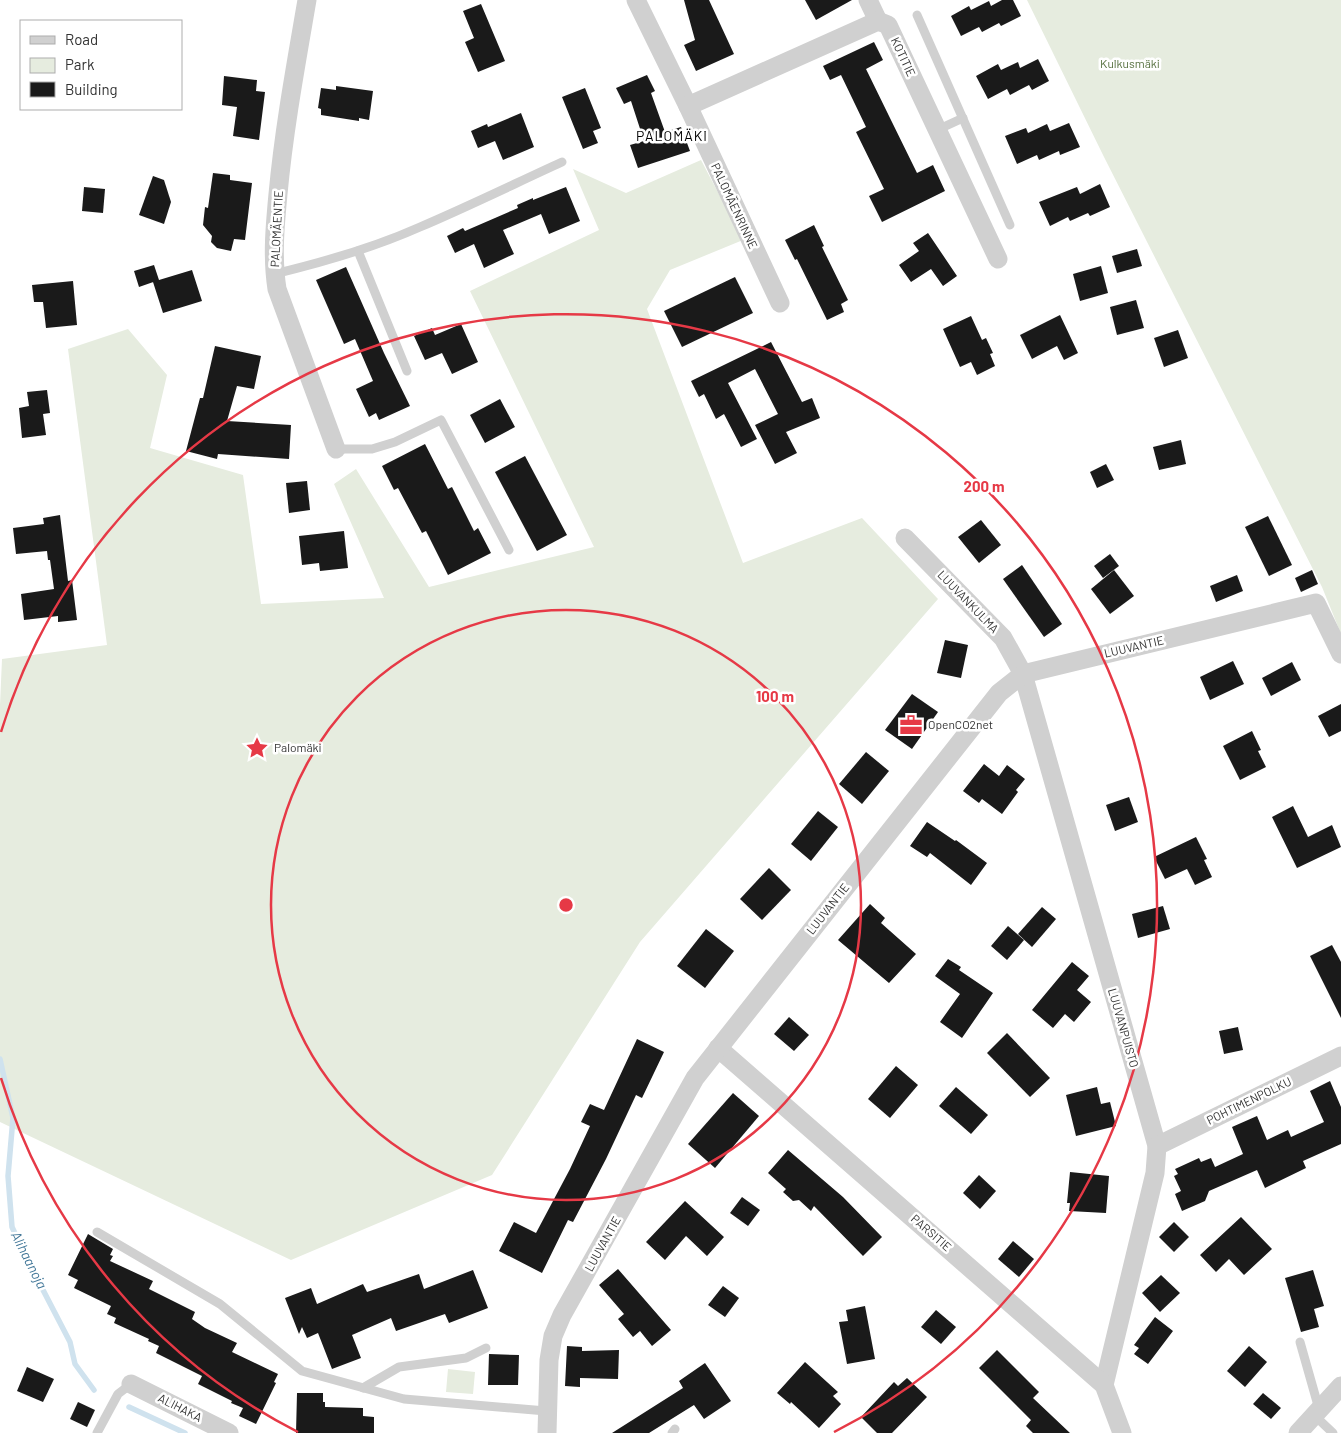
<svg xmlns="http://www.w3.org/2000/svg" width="1341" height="1433" viewBox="0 0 1341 1433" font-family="Barlow,sans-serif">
  <rect width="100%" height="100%" fill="#fff"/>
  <!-- green -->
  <g fill="#e6ecdf">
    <path d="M1027,0H1341V634L1322,587L1104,157Z"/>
    <path d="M701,160L743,240L670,270L647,309L743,563L862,518L938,599L640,942L492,1175L291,1260L0,1122V705L2,659L107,645L68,349L128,329L167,375L150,448L243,475L261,604L384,598L334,484L356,469L429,587L594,547L470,291L599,230L573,169L626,193Z"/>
    <path d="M448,1369L475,1372L473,1394L446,1392Z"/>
  </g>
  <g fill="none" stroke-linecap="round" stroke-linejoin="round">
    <!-- stream -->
    <g stroke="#cfe2ee" stroke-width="5.5">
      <path d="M0,1059L13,1118L8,1176L12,1227L28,1261L70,1342L75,1364L94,1390"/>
      <path d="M129,1407L185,1433"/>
    </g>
  </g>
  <!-- building -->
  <g fill="#1a1a1a">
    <path d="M684,0H709L734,54L696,71L684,45L695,40Z"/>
    <path d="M805,0H852L816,20Z"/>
    <path d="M1002,0H1013L1021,16L1001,26L999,23L982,32L979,27L961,36L951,16L969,6L971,10L989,1L991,6Z"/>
    <path d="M481,4L505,61L478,72L465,42L474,38L463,11Z"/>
    <path d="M874,42L883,60L866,69L889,116L917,173L933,165L945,191L882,222L869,196L884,189L856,132L866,127L841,75L830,80L823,66Z"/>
    <path d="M1038,59L1049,81L1032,90L1029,85L1010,95L1007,89L988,99L976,76L998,64L1001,70L1018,62L1020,68Z"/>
    <path d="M647,75L655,91L651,93L665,132L681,127L690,151L638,168L630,145L644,141L631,101L624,104L616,88Z"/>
    <path d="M224,76L257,80L256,91L265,92L259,140L233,136L237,107L222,105Z"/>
    <path d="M336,86L373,91L369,120L359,118V121L321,115V109L318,108L321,88L336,90Z"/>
    <path d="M585,88L601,128L593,131L598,143L583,149L562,97Z"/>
    <path d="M521,113L534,147L503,160L495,141L478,148L471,131L487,124L488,127Z"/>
    <path d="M1069,123L1080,147L1060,155L1059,151L1039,160L1037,155L1017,164L1005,136L1026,128L1028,133L1047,124L1050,131Z"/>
    <path d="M213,173L230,175V180L252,183L245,240L234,239L231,251L217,248L211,242L212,236L203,225L205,207L208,208Z"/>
    <path d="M153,176L164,180L171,202L164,224L139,215Z"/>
    <path d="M1100,184L1110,207L1090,216L1088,213L1070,221L1068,217L1050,226L1039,202L1077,187L1080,194Z"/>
    <path d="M84,187L105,189L103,213L82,211Z"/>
    <path d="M566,187L580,221L549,234L541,214L503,230L514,254L484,268L474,244L455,253L447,236L463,228L465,231L518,208L517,205L533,198V200Z"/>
    <path d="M814,225L824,246L822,247L848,300L841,304L844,312L827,320L797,259L795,260L785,240Z"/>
    <path d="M928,233L957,276L943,286L931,269L911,282L899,265L919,251L913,243Z"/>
    <path d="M1137,249L1142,266L1117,273L1112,256Z"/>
    <path d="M154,265L159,280L192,270L202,301L163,313L153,282L159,280L139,287L134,271Z"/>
    <path d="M1101,266L1108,293L1080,301L1073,274Z"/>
    <path d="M346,267L384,353L410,406L379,420L376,413L369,417L356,389L373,381L355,339L344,344L316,280Z"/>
    <path d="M735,277L753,313L682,347L664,311Z"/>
    <path d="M73,281L77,325L46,328L43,302H34L32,285Z"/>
    <path d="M1136,300L1144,328L1117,335L1110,307Z"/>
    <path d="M1060,315L1078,353L1064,360L1057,346L1032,359L1020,335Z"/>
    <path d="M971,316L982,340L986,338L993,353L990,354L995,366L977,375L971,362L960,367L943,329Z"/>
    <path d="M461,324L478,362L452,374L442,353L425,360L414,336L432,328L435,335Z"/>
    <path d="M1178,330L1188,358L1164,367L1154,338Z"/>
    <path d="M771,342L802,402L812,398L820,418L786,432L797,453L775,464L755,425L778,414L755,369L728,383L757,439L741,447L724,414L716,419L704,394L699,397L691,381Z"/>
    <path d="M215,346L261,356L254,389L237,386L227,421L291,425L289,459L218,454L217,459L186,451L200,398H203Z"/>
    <path d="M47,390L50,413L43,414L46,435L22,438L19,408L29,406L27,392Z"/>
    <path d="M500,399L515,427L485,443L470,415Z"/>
    <path d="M1181,440L1186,464L1159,470L1153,447Z"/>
    <path d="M425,444L448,489L452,487L474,531L478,528L491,553L448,575L426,531L422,533L398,488L394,490L382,466Z"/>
    <path d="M525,456L567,535L537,551L495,472Z"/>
    <path d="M1106,464L1114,480L1097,488L1090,472Z"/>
    <path d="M307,481L310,510L289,513L286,483Z"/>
    <path d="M60,515L68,581L72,580L77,620L58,622V616L24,620L21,594L54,589L50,560H48L47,551L16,554L13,528L44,524L43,518Z"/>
    <path d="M1268,516L1292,565L1269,576L1245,527Z"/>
    <path d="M981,520L1001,545L979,563L958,537Z"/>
    <path d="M344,531L348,568L320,571L319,563L302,565L299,536Z"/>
    <path d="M1110,554L1119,566L1103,578L1094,566Z"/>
    <path d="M1022,565L1062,624L1044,637L1003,579Z"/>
    <path d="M1114,570L1134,596L1110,614L1091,589Z"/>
    <path d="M1312,570L1318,584L1301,592L1295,578Z"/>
    <path d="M1237,575L1243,591L1216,602L1210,586Z"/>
    <path d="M945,640L968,645L961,678L937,673Z"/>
    <path d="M1233,661L1244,684L1210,700L1200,677Z"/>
    <path d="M1292,662L1301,680L1271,696L1262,678Z"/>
    <path d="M912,694L938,712L912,749L885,730Z"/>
    <path d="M1341,704V731L1329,737L1318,716Z"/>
    <path d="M1252,731L1261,750L1258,751L1266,767L1240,780L1223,746Z"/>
    <path d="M866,752L889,771L862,804L839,784Z"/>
    <path d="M984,764L999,776L1007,765L1025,779L1016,790L1018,792L1002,814L982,799L979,803L963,791Z"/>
    <path d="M1129,797L1138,822L1115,831L1106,805Z"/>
    <path d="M1293,806L1308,837L1332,825L1341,847L1297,868L1272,817Z"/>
    <path d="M818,811L838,827L811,861L791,844Z"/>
    <path d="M927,822L955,841L956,840L987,863L971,885L930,853L927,857L910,846Z"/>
    <path d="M1196,837L1207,859L1204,860L1212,877L1195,885L1187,869L1165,879L1154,857Z"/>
    <path d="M769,868L791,890L762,920L740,899Z"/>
    <path d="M870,904L885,918L881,923L916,954L889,983L838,940Z"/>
    <path d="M1163,906L1170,929L1138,938L1132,914Z"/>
    <path d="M1042,907L1056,919L1032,947L1018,934Z"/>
    <path d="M1008,926L1024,940L1007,960L991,946Z"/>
    <path d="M706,929L734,951L705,988L677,966Z"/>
    <path d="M1332,945L1341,962V1018L1310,956Z"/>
    <path d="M948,959L961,967L959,970L993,993L962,1038L940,1022L960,994L935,976Z"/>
    <path d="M1072,962L1089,976L1077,990L1091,1002L1074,1022L1065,1014L1053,1028L1032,1010Z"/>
    <path d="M789,1017L809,1035L794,1051L774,1034Z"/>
    <path d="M1238,1027L1243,1050L1224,1054L1219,1031Z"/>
    <path d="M1007,1033L1050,1078L1030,1097L987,1053Z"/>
    <path d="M637,1039L664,1052L642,1098L636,1095L606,1159L573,1222L568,1220L542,1273L499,1251L514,1222L536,1233L570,1169L590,1126L581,1122L590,1104L604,1110Z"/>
    <path d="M896,1066L918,1085L890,1118L868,1099Z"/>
    <path d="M1330,1081L1341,1107V1144L1303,1161L1306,1168L1265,1188L1257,1170L1209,1191L1205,1201L1182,1211L1175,1194L1181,1191L1174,1176L1178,1174L1175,1169L1199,1158L1201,1162L1211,1158L1215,1167L1243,1154L1232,1127L1257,1116L1267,1140L1288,1130L1291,1137L1324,1122L1310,1091Z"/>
    <path d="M956,1087L988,1115L971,1134L939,1106Z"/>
    <path d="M1097,1087L1101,1104L1110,1102L1116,1126L1076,1136L1066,1095Z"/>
    <path d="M733,1093L759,1116L715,1168L688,1144Z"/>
    <path d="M788,1150L843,1197L882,1237L863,1256L814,1206L811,1211L799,1200L793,1201L783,1192L786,1189L768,1173Z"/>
    <path d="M1070,1172L1109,1176L1106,1213L1069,1211L1070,1203H1067Z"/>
    <path d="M979,1175L996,1191L980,1209L963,1193Z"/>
    <path d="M742,1197L760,1210L748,1226L730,1213Z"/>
    <path d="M685,1201L724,1237L707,1256L686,1236L665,1260L646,1242Z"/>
    <path d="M1241,1217L1272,1249L1244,1275L1229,1259L1216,1272L1200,1255Z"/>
    <path d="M1174,1222L1189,1237L1174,1252L1159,1237Z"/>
    <path d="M88,1234L113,1249L110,1255L113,1256L110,1261L153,1281L149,1289L195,1312L192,1319L205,1328L237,1343L232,1352L278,1374L274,1382L276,1383L256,1424L239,1416L243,1408L231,1403L232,1401L198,1384L202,1376L156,1353L159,1346L148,1341L149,1339L114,1323L116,1318L107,1314L111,1306L74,1288L78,1280L68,1275Z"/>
    <path d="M1013,1241L1034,1259L1019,1277L998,1259Z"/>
    <path d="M618,1269L671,1330L652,1346L640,1331L633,1337L618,1319L624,1314L599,1285Z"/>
    <path d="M473,1270L488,1308L449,1323L445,1314L396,1331L391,1318L352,1335L361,1358L332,1369L318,1333L307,1338L302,1327L299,1334L285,1298L311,1288L317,1304L363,1284L367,1292L419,1274L424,1289Z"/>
    <path d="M1313,1270L1324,1306L1314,1309L1319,1327L1301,1332L1285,1278Z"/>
    <path d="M1161,1275L1180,1293L1160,1312L1142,1293Z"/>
    <path d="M723,1286L739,1298L725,1317L708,1305Z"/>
    <path d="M865,1306L875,1359L847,1364L839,1322L848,1321L846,1310Z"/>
    <path d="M936,1310L956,1327L941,1344L921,1327Z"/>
    <path d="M1155,1317L1173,1331L1148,1364L1134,1354L1139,1348L1134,1345Z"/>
    <path d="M567,1346L582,1347V1351L619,1350L618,1379L580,1378V1387L565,1386Z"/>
    <path d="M1249,1346L1267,1362L1245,1387L1227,1371Z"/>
    <path d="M997,1350L1039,1392L1033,1398L1070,1433H1033L1026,1426L1031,1420L979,1368Z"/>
    <path d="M489,1354L519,1355L518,1385H488Z"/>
    <path d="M805,1362L838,1392L833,1396L841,1404L819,1428L791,1402L790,1404L777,1393Z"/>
    <path d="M705,1363L731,1401L704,1419L694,1405L649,1433H612L683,1388L679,1381Z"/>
    <path d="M27,1367L54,1379L43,1402L17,1391Z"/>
    <path d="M907,1378L927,1397L892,1433H877L861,1417L894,1382L898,1386Z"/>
    <path d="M297,1393H323V1402H325V1407L363,1408V1416L374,1417V1433H296Z"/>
    <path d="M1263,1393L1281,1408L1271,1419L1253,1404Z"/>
    <path d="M78,1402L95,1410L87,1427L70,1419Z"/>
  </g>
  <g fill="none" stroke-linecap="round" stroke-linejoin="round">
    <!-- lane -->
    <g stroke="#d0d0d0" stroke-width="9">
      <path d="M917,15L1010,225"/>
      <path d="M937,130L963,118"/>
      <path d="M358,251L407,371"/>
      <path d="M274,274C324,262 373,248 420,227C467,207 514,184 562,162"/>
      <path d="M336,449H372L395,442L441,420L509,550"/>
      <path d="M97,1232L220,1304L302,1371L404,1399L546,1411"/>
      <path d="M1300,1342L1319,1409"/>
      <path d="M363,1388L399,1367L466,1358L486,1348"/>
      <path d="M1314,1415L1333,1433"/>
      <path d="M97,1433L118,1394L131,1384"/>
      <path d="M672,1433L675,1429"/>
    </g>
    <!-- street -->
    <g stroke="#d0d0d0" stroke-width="19">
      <path d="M307,0C296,64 284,129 278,194C275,226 272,257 277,289L336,449"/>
      <path d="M636,0L688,106L780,303"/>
      <path d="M868,0L878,21"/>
      <path d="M688,106L878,21L888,25L998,259"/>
      <path d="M905,538L1003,638L1023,674L1157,1146L1155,1173L1104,1385"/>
      <path d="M718,1048L1104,1385L1122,1433"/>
      <path d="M1157,1146L1341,1056"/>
      <path d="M131,1384L229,1433"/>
      <path d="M547,1433L549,1360L553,1336L562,1315L695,1078L999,693L1023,674L1316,603L1341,654"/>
      <path d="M1298,1433L1341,1386"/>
    </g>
  </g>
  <!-- distance rings -->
  <g fill="none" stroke="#e63946" stroke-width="2.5">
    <circle cx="566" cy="905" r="295"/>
    <path d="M298 1432A591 591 0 0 1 1 1078M1 732A591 591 0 1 1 834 1432"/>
  </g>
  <!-- icons -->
  <defs>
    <symbol id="office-bare" viewBox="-9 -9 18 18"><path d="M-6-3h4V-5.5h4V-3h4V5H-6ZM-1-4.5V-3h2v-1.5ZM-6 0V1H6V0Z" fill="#e63946" stroke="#fff" stroke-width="2.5" paint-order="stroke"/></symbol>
    <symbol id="sight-bare" viewBox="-9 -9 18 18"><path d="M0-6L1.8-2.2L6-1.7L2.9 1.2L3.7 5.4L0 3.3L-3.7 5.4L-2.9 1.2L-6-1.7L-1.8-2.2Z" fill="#e63946" stroke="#fff" stroke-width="2.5" paint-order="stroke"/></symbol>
  </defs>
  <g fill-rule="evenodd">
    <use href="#office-bare" x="895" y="709" width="32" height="32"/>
    <use href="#sight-bare" x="241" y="732" width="32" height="32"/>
  </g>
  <g text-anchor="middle" stroke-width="5" stroke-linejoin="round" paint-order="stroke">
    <!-- street labels -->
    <g font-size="12" fill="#333" stroke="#fff">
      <text transform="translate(903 57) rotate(65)" y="4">KOTITIE</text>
      <text transform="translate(734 206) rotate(65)" y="4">PALOMÄENRINNE</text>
      <text transform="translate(277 229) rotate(-87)" y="4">PALOMÄENTIE</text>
      <text transform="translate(968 602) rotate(46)" y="4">LUUVANKULMA</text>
      <text transform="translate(1134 647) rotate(-13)" y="4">LUUVANTIE</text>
      <text transform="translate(828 909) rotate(-52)" y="4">LUUVANTIE</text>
      <text transform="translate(1123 1028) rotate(74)" y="4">LUUVANPUISTO</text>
      <text transform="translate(1249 1101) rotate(-26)" y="4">POHTIMENPOLKU</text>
      <text transform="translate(931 1233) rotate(41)" y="4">PARSITIE</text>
      <text transform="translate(603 1244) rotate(-61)" y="4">LUUVANTIE</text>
      <text transform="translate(180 1408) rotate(27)" y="4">ALIHAKA</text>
    </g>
    <!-- park labels -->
    <g font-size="12" fill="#56703f" stroke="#fff">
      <text x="1130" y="68">Kulkusmäki</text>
    </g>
    <!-- poi labels -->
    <g font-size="12" fill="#333" stroke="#fff" text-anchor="start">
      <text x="928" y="729">OpenCO2net</text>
      <text x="274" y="752">Palomäki</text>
    </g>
    <!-- neighbourhood labels -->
    <g font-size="14" letter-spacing="1" fill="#000" stroke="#fff">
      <text x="672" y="141">PALOMÄKI</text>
    </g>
    <!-- water labels -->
    <g font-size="14" font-style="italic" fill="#3f7597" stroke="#fff">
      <text transform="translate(29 1260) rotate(63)" y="5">Alihaanoja</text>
    </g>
  </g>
  <circle cx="566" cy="905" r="8" fill="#e63946" stroke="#fff" stroke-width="2.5"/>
  <g font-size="15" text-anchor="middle" font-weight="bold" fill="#e63946" stroke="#fff" stroke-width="5" stroke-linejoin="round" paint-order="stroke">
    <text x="984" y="492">200 m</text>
    <text x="775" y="702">100 m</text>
  </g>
  <!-- legend -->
  <rect x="20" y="20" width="162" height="90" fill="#ffffff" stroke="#adadad"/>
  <rect x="30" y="36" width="25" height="8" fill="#d0d0d0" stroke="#adadad"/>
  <text x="65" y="45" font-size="15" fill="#333333">Road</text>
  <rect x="30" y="58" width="25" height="15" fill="#e6ecdf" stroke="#adadad"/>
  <text x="65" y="70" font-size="15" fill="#333333">Park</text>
  <rect x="30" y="82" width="25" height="15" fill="#1a1a1a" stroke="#adadad"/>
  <text x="65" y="95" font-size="15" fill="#333333">Building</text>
</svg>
